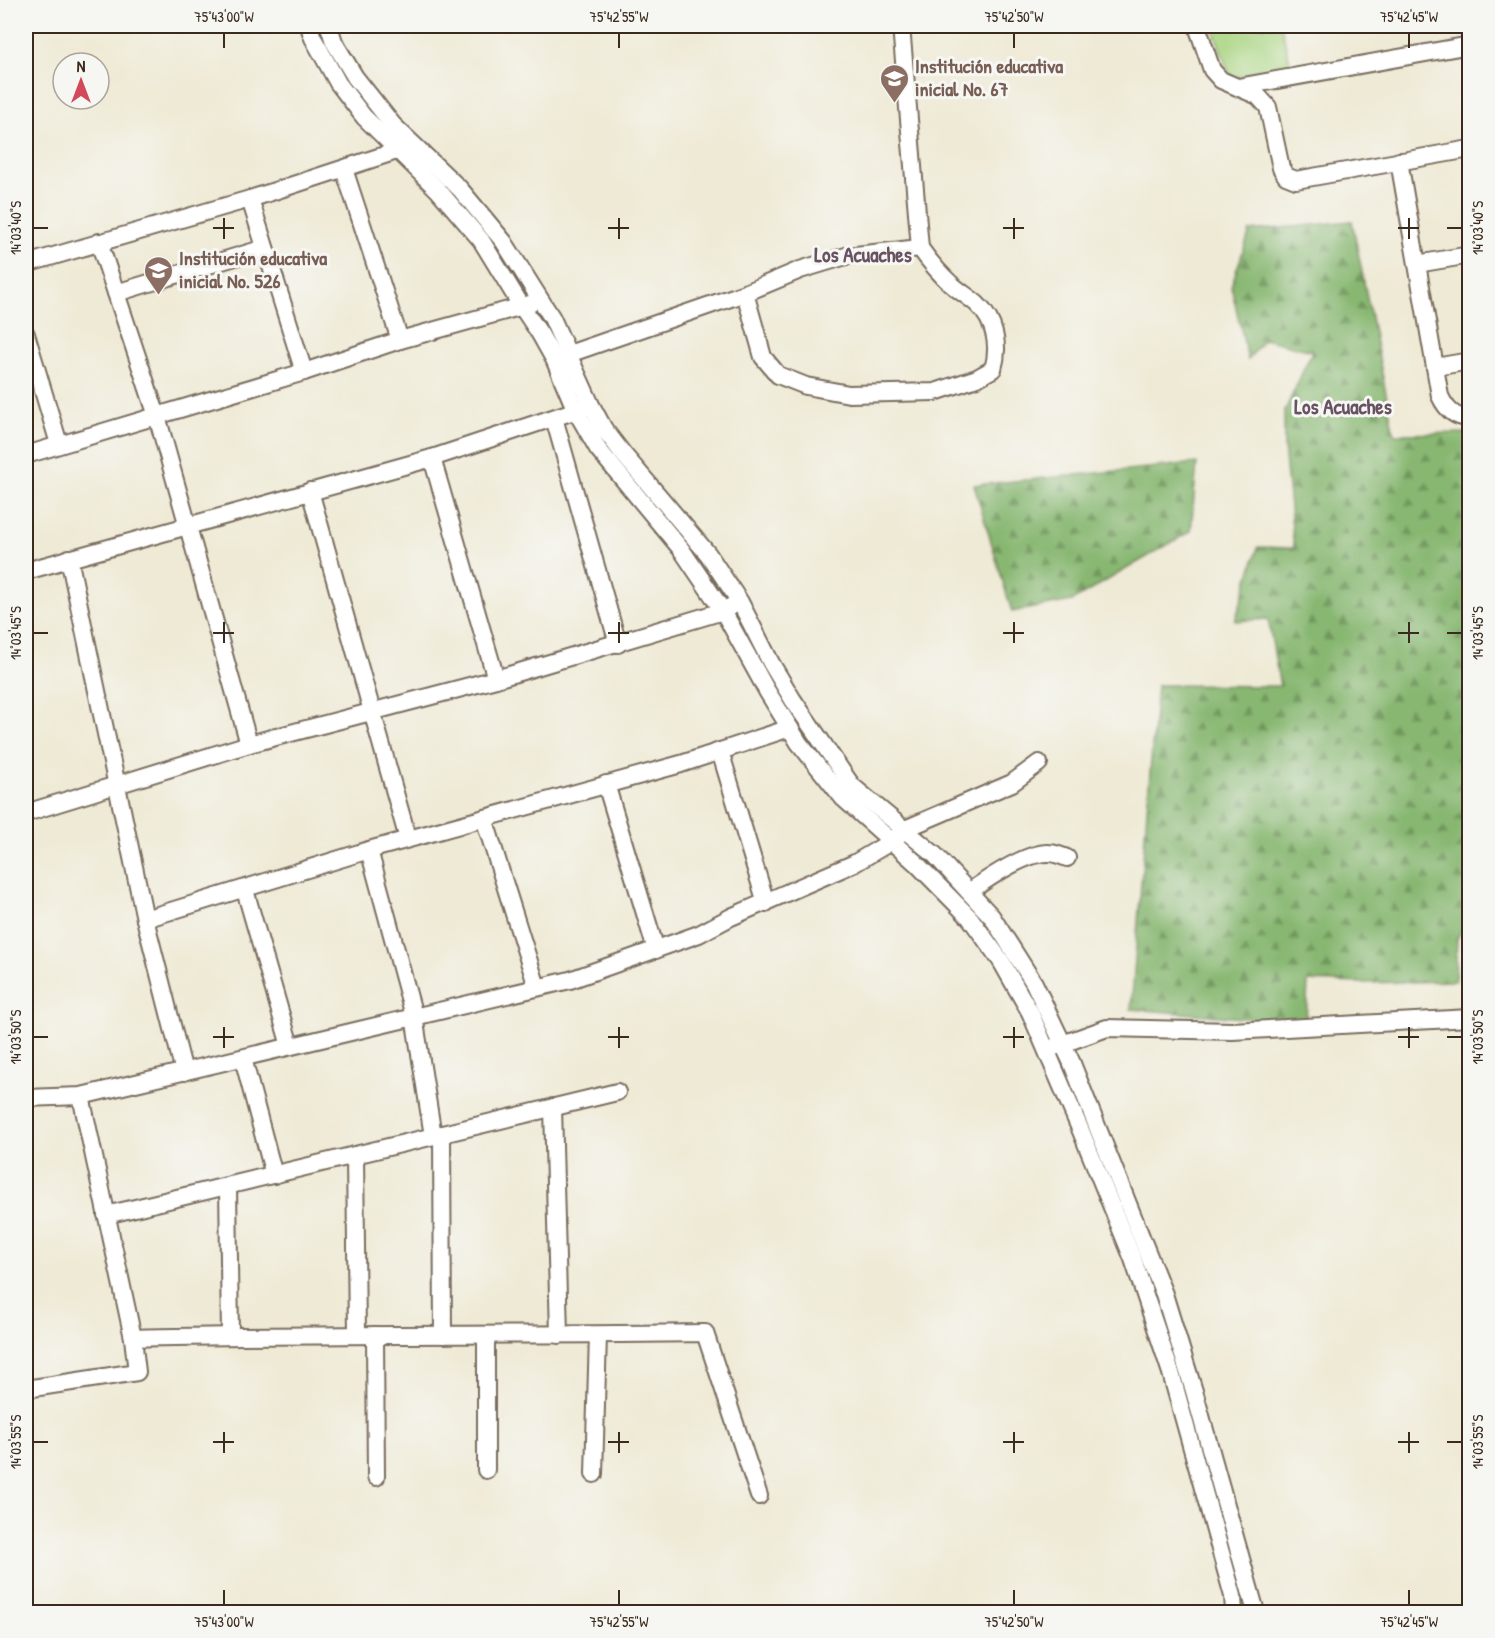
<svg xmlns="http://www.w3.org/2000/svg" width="1495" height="1638" viewBox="0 0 1495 1638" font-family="'Patrick Hand',sans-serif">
  <defs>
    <pattern id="forest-firs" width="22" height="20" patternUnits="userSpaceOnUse" patternTransform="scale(1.5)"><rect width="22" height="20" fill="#87b771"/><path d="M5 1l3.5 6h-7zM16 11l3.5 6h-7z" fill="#70955c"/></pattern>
  </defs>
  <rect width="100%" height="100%" fill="#f6f6f2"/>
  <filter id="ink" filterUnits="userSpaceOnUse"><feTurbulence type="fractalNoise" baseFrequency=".0167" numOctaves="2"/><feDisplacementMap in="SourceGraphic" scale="12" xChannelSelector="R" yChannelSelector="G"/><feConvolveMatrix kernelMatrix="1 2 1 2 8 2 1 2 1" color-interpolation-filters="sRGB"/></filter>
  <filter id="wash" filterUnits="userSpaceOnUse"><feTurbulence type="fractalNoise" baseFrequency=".008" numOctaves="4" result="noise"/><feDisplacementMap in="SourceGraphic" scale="24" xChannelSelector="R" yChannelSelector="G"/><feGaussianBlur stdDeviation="1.35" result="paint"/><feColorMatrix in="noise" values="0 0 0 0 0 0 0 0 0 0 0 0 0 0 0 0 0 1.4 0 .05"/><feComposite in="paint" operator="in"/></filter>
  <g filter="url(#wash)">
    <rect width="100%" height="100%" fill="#efead5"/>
    <!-- green -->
    <path fill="#aad683" stroke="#728050" stroke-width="1.5" d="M1212,26H1281L1291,67L1231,78Z"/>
    <!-- forest -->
    <g fill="url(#forest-firs)" stroke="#617048" stroke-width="1.5">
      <path d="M1352,221L1394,434L1469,433L1470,915L1457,939L1455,981L1362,983L1308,981L1306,1023L1131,1009L1157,685L1280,686L1268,619L1235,621L1258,547L1294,548L1284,447V413L1312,351L1264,339L1248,360L1231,286L1250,231Z"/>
      <path d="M1197,463L1191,531L1072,601L1012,612L974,485Z"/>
    </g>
  </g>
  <g filter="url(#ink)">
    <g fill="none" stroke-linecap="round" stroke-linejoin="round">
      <defs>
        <g id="minor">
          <path d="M309,26L313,38L338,83L364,117L438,190L481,240L522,307L540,334L554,359L576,411L598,449L681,549L723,611L767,691L799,743L843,798L916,863L970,918L1001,961L1030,1012L1081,1131L1133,1259L1171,1373L1233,1596L1234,1612"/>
          <path d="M329,26L334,42L355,77L393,125L460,189L504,242L552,318L591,405L604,429L624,455L708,554L740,602L771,663L793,700L852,786L935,855L992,917L1034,983L1071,1061L1164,1294L1194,1391L1256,1612"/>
          <path d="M1197,26L1212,70L1221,80L1258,96L1268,107L1281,168L1286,176L1296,180L1470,149"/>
          <path d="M1238,87L1470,45"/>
          <path d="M1399,161L1440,396C1446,409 1454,418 1470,418"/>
          <path d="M344,169L400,340"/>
          <path d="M250,199L304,372"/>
          <path d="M99,242L157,416L249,744"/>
          <path d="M26,264L250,199L409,147"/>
          <path d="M1417,264L1470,255"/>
          <path d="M116,293L265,248"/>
          <path d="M745,293L763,357L778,375L806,386L849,394L935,392L977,378L993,369C1000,346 995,321 977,304C969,297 959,291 951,284C939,273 929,261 920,248L901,26"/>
          <path d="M26,334L59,444"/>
          <path d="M560,357L745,293L800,270L846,256L920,248"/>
          <path d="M1435,367L1470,361"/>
          <path d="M554,418L618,644"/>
          <path d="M26,455L304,372L400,340L530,304"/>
          <path d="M432,458L496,679"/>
          <path d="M310,491L408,839"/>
          <path d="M69,558L145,919L184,1072"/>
          <path d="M26,571L432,458L586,407"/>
          <path d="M720,751L766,903"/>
          <path d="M606,784L656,950"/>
          <path d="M26,813L249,744L496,679L723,611L732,606"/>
          <path d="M484,818L537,987"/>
          <path d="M369,850L414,1016L433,1136"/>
          <path d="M245,890L290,1046"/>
          <path d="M969,892C987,879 1026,852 1049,853C1055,853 1062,856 1067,858"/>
          <path d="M145,919L369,850L681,764L790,728"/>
          <path d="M1054,1047L1107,1028L1232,1031L1470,1018"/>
          <path d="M243,1058L274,1175"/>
          <path d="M26,1098L81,1096L570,980L699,934L731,917L855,863L892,841L905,829L1012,783L1039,763"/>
          <path d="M553,1107L559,1335"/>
          <path d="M442,1134L443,1335"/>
          <path d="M355,1155L357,1335"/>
          <path d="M228,1186L230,1336"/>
          <path d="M106,1215L617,1092"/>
          <path d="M375,1335L376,1477"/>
          <path d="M486,1335V1470"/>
          <path d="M133,1338C324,1333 515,1336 705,1333L759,1496"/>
          <path d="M26,1389L137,1372L133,1338L81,1096"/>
          <path d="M594,1474L598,1335"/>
        </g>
      </defs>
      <!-- minor casing -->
      <use href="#minor" stroke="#7a6d5e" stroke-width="20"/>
      <!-- minor -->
      <use href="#minor" stroke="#fff" stroke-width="16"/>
    </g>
  </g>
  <!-- ticks -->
  <path fill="none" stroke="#3b2a1e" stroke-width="2" d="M224,33V48M619,33V48M1014,33V48M1409,33V48M224,218V239M619,218V239M1014,218V239M1409,218V239M33,228H48M213,228H234M608,228H629M1003,228H1024M1398,228H1419M1447,228H1462M224,622V643M619,622V643M1014,622V643M1409,622V643M33,633H48M213,633H234M608,633H629M1003,633H1024M1398,633H1419M1447,633H1462M224,1027V1048M619,1027V1048M1014,1027V1048M1409,1027V1048M33,1037H48M213,1037H234M608,1037H629M1003,1037H1024M1398,1037H1419M1447,1037H1462M224,1432V1453M619,1432V1453M1014,1432V1453M1409,1432V1453M33,1442H48M213,1442H234M608,1442H629M1003,1442H1024M1398,1442H1419M1447,1442H1462M224,1590V1605M619,1590V1605M1014,1590V1605M1409,1590V1605"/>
  <!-- icons -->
  <defs>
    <symbol id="school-pin" viewBox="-11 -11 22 30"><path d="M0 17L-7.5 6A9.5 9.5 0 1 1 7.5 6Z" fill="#8d6e63" stroke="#f6f6f2"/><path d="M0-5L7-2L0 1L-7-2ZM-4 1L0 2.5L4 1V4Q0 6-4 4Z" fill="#fff"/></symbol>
  </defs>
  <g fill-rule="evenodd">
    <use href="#school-pin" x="878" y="62" width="33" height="45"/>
    <use href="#school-pin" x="142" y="254" width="33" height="45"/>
  </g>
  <g text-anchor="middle" stroke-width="6" stroke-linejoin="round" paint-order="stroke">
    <!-- education labels -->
    <g font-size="20" font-weight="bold" fill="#785e54" stroke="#f6f6f2" text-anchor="start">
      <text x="915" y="73">Institución educativa<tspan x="915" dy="23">inicial No. 67</tspan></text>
      <text x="179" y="265">Institución educativa<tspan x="179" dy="23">inicial No. 526</tspan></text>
    </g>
    <!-- neighbourhood labels -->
    <g font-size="21" font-weight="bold" fill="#685262" stroke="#f6f6f2">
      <text x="863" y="262">Los Acuaches</text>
      <text x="1343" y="414">Los Acuaches</text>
    </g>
  </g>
  <!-- margin -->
  <rect width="1495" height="1638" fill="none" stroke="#f6f6f2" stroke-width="66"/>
  <!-- north arrow -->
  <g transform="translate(81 81)"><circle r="28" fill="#f6f6f2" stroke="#aba49d" stroke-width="1.5"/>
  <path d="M0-4.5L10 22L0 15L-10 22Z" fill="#d1495b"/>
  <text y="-9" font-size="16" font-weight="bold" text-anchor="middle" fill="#3b2a1e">N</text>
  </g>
  <rect x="33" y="33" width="1429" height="1572" fill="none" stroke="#3b2a1e" stroke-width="2"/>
  <g font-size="15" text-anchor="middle" fill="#3b2a1e">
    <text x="224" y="22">75°43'00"W</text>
    <text x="619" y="22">75°42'55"W</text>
    <text x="1014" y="22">75°42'50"W</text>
    <text x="1409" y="22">75°42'45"W</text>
    <text transform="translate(16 228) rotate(-90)" y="5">14°03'40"S</text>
    <text transform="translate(1478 228) rotate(-90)" y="5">14°03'40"S</text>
    <text transform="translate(16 633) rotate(-90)" y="5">14°03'45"S</text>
    <text transform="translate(1478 633) rotate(-90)" y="5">14°03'45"S</text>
    <text transform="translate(16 1037) rotate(-90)" y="5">14°03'50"S</text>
    <text transform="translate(1478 1037) rotate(-90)" y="5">14°03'50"S</text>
    <text transform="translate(16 1442) rotate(-90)" y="5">14°03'55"S</text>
    <text transform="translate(1478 1442) rotate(-90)" y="5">14°03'55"S</text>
    <text x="224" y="1627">75°43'00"W</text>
    <text x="619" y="1627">75°42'55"W</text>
    <text x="1014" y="1627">75°42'50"W</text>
    <text x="1409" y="1627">75°42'45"W</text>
  </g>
</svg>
